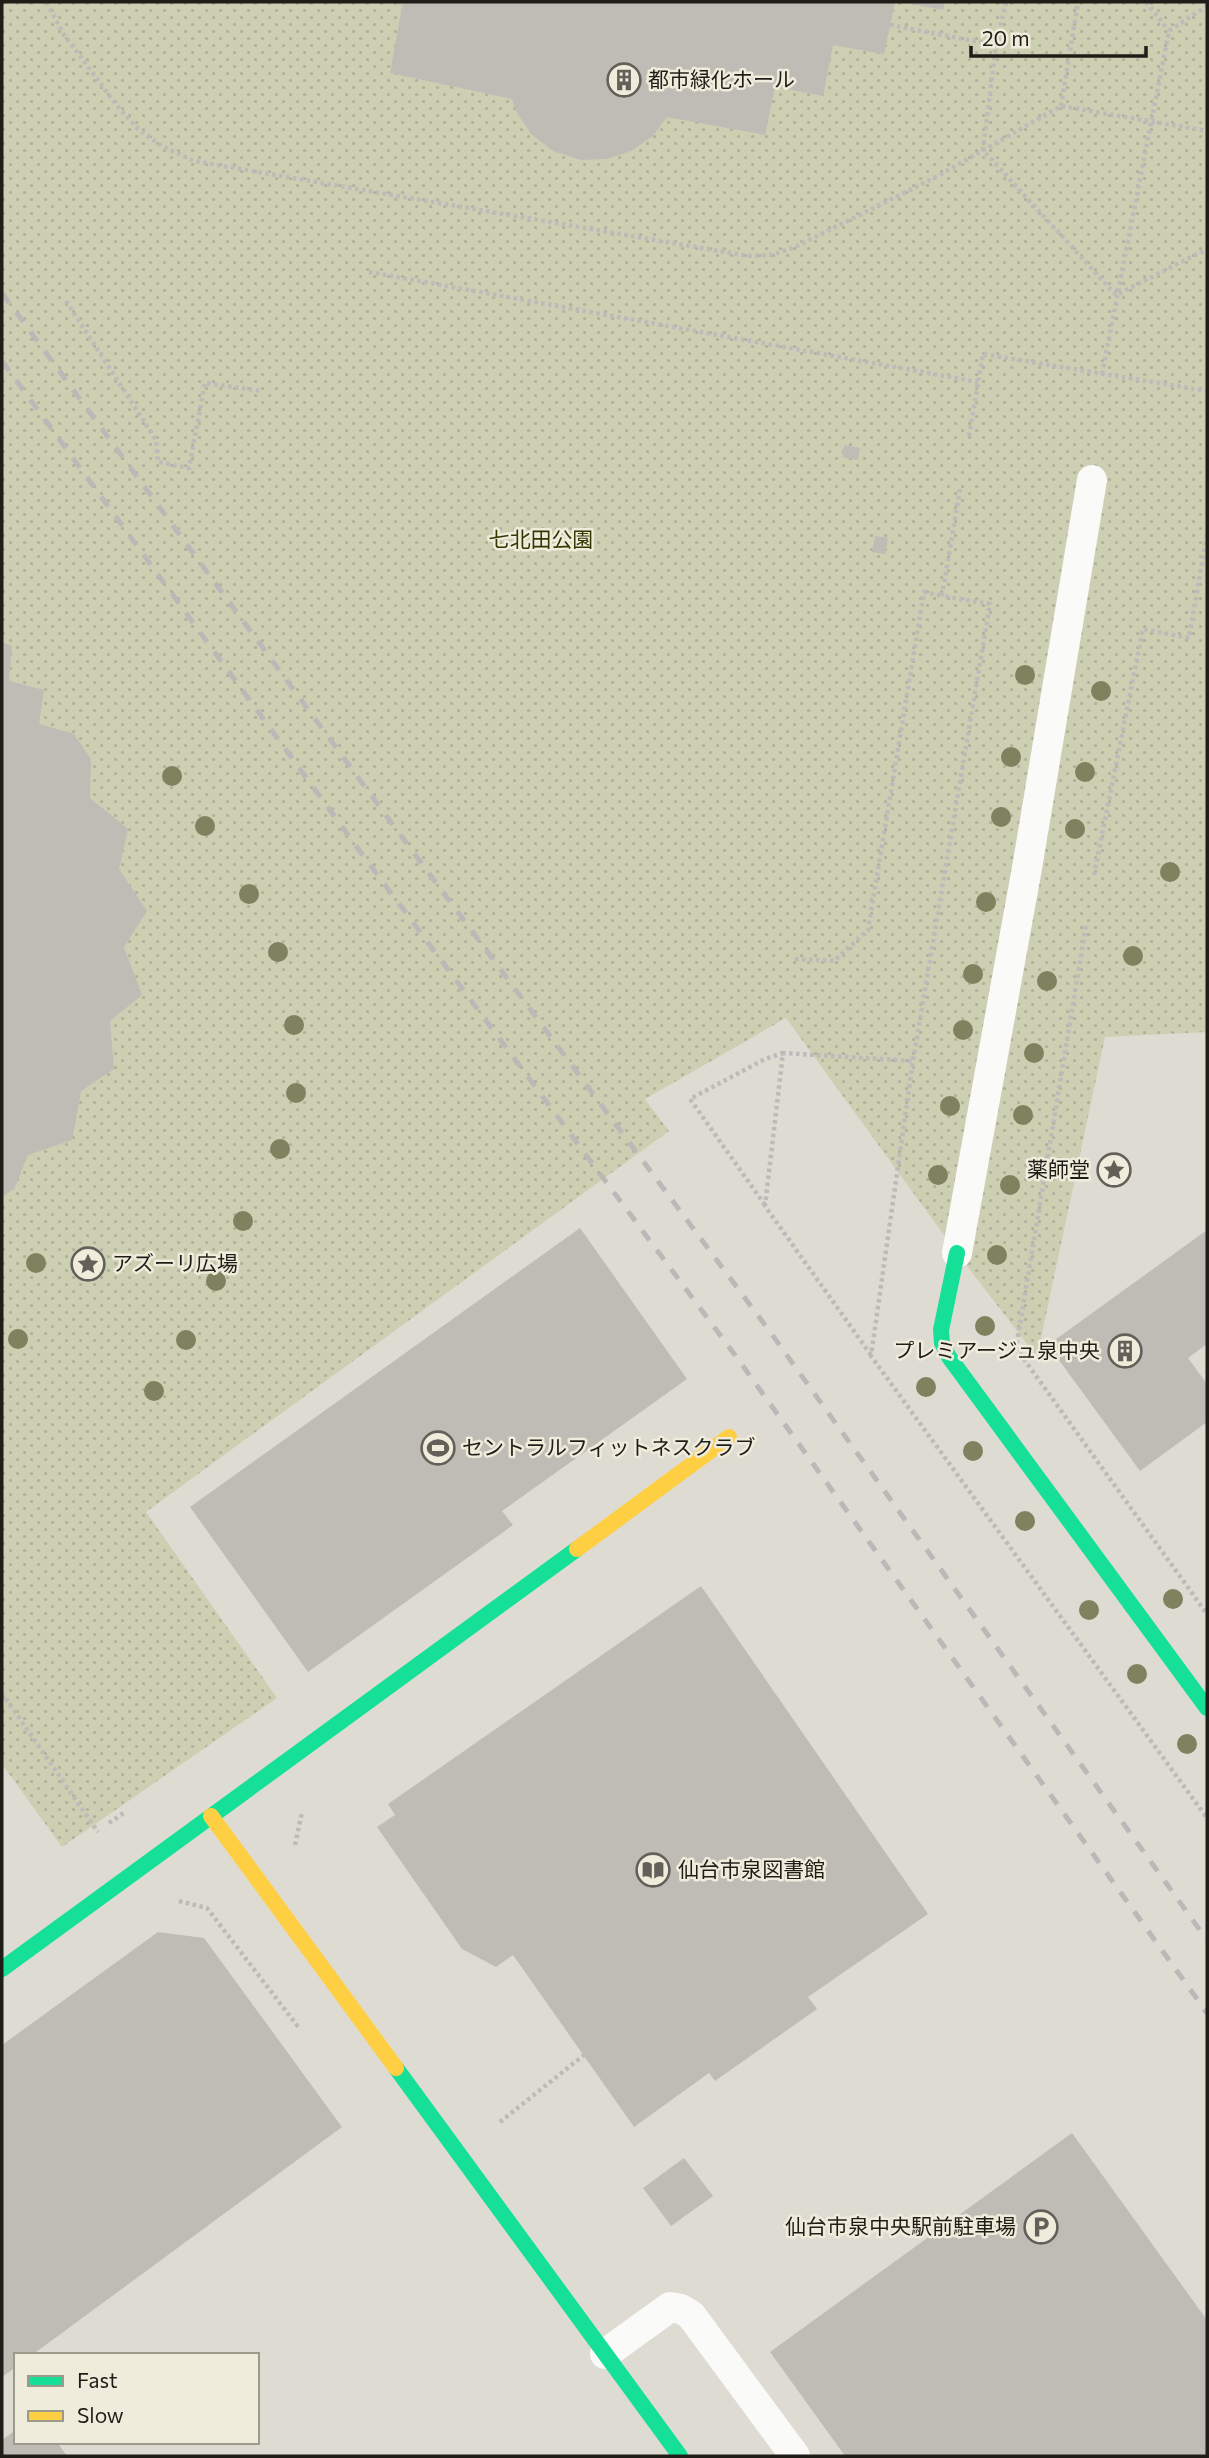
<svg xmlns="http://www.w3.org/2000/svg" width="1209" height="2458" viewBox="0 0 1209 2458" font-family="Commissioner,'Noto Sans JP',sans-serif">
  <defs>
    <pattern id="grass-dots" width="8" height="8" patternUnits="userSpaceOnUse" patternTransform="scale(1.75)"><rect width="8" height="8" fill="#cdcfb3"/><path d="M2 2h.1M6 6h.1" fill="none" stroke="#b0b199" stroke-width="1.8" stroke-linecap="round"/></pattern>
  </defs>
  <rect width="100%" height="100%" fill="#dedbd3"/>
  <!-- grass -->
  <path fill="url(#grass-dots)" d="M2,2H1207V1032L1105,1037L1037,1357L957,1253L786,1018L645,1099L669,1131L146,1512L277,1698L62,1847L2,1764Z"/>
  <!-- building -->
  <g fill="#bfbcb6">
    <path d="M403,2H895L884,54L833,45L823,96L775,87L765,135L667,117L653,136L631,151L607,159L581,160L553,151L531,134L516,111L512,99L390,73Z"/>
    <path d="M902,2H945L943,10Z"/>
    <path d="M844,445L860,448L858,460L842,457Z"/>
    <path d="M875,536L888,538L885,554L872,552Z"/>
    <path d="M2,642L12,646L9,681L44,690L39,724L74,734L91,759L90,798L128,829L119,869L147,911L124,947L142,995L110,1021L114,1069L81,1091L72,1140L28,1155L14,1189L2,1197Z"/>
    <path d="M580,1228L687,1379L502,1511L513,1525L308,1672L190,1507Z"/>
    <path d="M1207,1230V1344L1188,1358L1207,1384V1422L1140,1471L1048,1345Z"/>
    <path d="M701,1586L928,1914L808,1997L817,2009L715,2081L709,2073L634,2127L513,1955L496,1967L462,1949L377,1827L395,1815L388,1804Z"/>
    <path d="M158,1932L204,1938L342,2127L32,2355H16V2367L2,2377V2045Z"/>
    <path d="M1072,2133L1207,2320V2456H845L770,2352Z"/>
    <path d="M684,2158L713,2196L671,2226L643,2188Z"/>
    <path d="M16,2430V2442H57L67,2456H2V2440Z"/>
  </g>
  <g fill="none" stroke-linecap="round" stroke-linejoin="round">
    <!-- path -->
    <g stroke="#bcbbb9" stroke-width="4.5" stroke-dasharray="3.5 3.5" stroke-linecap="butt">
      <path d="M47,2L62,32L118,107L138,129L162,146L194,161L748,256L771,255L793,248L938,176L1061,106L1207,131"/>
      <path d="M398,2L403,3"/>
      <path d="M1006,2L996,45L983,150L1116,295L1207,249"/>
      <path d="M1146,2L1169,31"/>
      <path d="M890,25L996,45"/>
      <path d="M1061,106L1078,2"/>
      <path d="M369,272L978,382"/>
      <path d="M66,301L156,440L158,462L189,468L205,383L262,391"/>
      <path d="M1102,374L1169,31L1207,6"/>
      <path d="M969,436L983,354L1207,391"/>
      <path d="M960,489L942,596L990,604L913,1061L871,1356L1207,1818"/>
      <path d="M1094,875L1143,629L1189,638L1207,534"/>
      <path d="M1086,926L1016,1348L1207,1614"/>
      <path d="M795,959L834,961L868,930L924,592L942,596"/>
      <path d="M765,1205L690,1099L765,1059L783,1053"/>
      <path d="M871,1355L765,1206L783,1053L913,1061"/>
      <path d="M2,1693L98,1832"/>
      <path d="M109,1823L125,1812"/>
      <path d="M295,1845L302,1812"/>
      <path d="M179,1901L207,1908L299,2028"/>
      <path d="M500,2122L584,2055"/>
    </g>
    <!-- lane -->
    <g stroke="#fafaf8" stroke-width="30">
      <path d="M957,1253L1027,868L1092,480"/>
      <path d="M605,2354L670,2307L681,2309L691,2315L795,2456"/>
    </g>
    <!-- fast -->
    <g stroke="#16e098" stroke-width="16">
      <path d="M957,1253L941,1330L942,1343L949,1357L1207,1708"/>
      <path d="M2,1969L577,1549"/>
      <path d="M396,2068L680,2456"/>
    </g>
    <!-- slow -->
    <g stroke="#ffcf43" stroke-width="16">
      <path d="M577,1549L729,1437"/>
      <path d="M211,1816L396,2068"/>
    </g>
    <!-- rail -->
    <g stroke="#bab9b7" stroke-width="5" stroke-dasharray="12 12" stroke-linecap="butt">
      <path d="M2,293L396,829L768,1329L1207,1940"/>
      <path d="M2,361L362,854L735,1355L1207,2013"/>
    </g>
  </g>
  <!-- trees -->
  <g fill="#7f815f">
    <circle cx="1025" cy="675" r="10"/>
    <circle cx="1101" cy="691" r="10"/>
    <circle cx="1011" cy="757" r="10"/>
    <circle cx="1085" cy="772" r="10"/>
    <circle cx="172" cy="776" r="10"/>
    <circle cx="1001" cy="817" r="10"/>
    <circle cx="205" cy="826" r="10"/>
    <circle cx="1075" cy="829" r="10"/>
    <circle cx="1170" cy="872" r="10"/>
    <circle cx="249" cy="894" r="10"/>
    <circle cx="986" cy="902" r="10"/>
    <circle cx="278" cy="952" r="10"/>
    <circle cx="1133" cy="956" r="10"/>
    <circle cx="973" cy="974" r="10"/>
    <circle cx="1047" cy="981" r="10"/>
    <circle cx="294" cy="1025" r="10"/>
    <circle cx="963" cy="1030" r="10"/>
    <circle cx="1034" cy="1053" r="10"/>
    <circle cx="296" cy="1093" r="10"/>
    <circle cx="950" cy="1106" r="10"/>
    <circle cx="1023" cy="1115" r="10"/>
    <circle cx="280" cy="1149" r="10"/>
    <circle cx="938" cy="1175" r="10"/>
    <circle cx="1010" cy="1185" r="10"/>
    <circle cx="243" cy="1221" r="10"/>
    <circle cx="997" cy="1255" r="10"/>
    <circle cx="36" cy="1263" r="10"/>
    <circle cx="216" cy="1281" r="10"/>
    <circle cx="985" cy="1326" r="10"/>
    <circle cx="18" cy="1339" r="10"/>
    <circle cx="186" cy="1340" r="10"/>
    <circle cx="926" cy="1387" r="10"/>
    <circle cx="154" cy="1391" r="10"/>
    <circle cx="973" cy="1451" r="10"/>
    <circle cx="1025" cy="1521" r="10"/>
    <circle cx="1173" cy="1599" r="10"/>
    <circle cx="1089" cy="1610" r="10"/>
    <circle cx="1137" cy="1674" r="10"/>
    <circle cx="1187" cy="1744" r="10"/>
  </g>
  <!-- icons -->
  <defs>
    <symbol id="building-ring" viewBox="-11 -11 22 22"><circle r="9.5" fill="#f0ecdc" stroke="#626059" stroke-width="1.5"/><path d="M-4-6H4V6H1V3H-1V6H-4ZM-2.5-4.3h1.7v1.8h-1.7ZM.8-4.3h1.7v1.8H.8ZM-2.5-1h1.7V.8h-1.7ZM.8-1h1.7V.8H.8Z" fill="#626059"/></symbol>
    <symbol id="sight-ring" viewBox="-11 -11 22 22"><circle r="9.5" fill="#f0ecdc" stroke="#626059" stroke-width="1.5"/><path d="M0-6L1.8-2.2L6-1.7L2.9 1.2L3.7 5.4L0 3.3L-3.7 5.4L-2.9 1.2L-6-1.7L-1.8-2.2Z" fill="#626059"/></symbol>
    <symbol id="stadium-ring" viewBox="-11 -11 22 22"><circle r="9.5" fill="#f0ecdc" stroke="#626059" stroke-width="1.5"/><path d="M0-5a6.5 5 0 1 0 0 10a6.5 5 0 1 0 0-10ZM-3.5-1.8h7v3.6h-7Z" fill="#626059"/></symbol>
    <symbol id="library-ring" viewBox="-11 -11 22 22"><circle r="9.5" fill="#f0ecdc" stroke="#626059" stroke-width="1.5"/><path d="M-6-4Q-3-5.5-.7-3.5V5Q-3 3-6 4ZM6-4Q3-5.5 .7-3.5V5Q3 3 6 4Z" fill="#626059"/></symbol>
    <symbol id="parking-ring" viewBox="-11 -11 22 22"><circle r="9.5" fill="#f0ecdc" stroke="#626059" stroke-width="1.5"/><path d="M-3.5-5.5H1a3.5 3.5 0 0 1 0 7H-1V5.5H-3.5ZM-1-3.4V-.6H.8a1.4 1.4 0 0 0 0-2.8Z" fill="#626059"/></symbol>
  </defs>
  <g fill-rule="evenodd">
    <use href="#building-ring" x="605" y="61" width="38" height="38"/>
    <use href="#sight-ring" x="1095" y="1151" width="38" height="38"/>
    <use href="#sight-ring" x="69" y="1245" width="38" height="38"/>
    <use href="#building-ring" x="1106" y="1332" width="38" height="38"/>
    <use href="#stadium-ring" x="419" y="1429" width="38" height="38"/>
    <use href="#library-ring" x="634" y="1851" width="38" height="38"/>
    <use href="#parking-ring" x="1022" y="2208" width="38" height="38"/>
  </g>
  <g text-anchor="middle" stroke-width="5" stroke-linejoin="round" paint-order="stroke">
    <!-- poi labels -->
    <g font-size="21" fill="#1f1d17" stroke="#f0ecdc" text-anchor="start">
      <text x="648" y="87">都市緑化ホール</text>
      <text x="1090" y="1177" text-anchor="end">薬師堂</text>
      <text x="112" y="1271">アズーリ広場</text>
      <text x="1100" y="1358" text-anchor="end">プレミアージュ泉中央</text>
      <text x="462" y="1455">セントラルフィットネスクラブ</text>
      <text x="678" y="1877">仙台市泉図書館</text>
      <text x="1016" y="2234" text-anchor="end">仙台市泉中央駅前駐車場</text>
    </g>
    <!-- park labels -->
    <g font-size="21" fill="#323800" stroke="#f0ecdc">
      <text x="541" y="547">七北田公園</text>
    </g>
  </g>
  <!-- border -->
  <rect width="1209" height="2458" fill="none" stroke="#1f1d17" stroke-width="7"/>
  <!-- legend -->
  <rect x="14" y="2353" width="245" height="91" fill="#f0ecdc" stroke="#9c998d" stroke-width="2"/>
  <rect x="28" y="2376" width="35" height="10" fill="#16e098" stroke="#9c998d" stroke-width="2"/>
  <text x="77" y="2388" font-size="21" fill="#1f1d17">Fast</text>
  <rect x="28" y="2411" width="35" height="10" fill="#ffcf43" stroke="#9c998d" stroke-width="2"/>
  <text x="77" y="2423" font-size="21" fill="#1f1d17">Slow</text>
  <!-- scale -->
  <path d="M971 46v10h175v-10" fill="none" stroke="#1f1d17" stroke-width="3.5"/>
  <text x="982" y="46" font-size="21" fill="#1f1d17" stroke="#f0ecdc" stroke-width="5" paint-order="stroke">20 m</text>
</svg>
